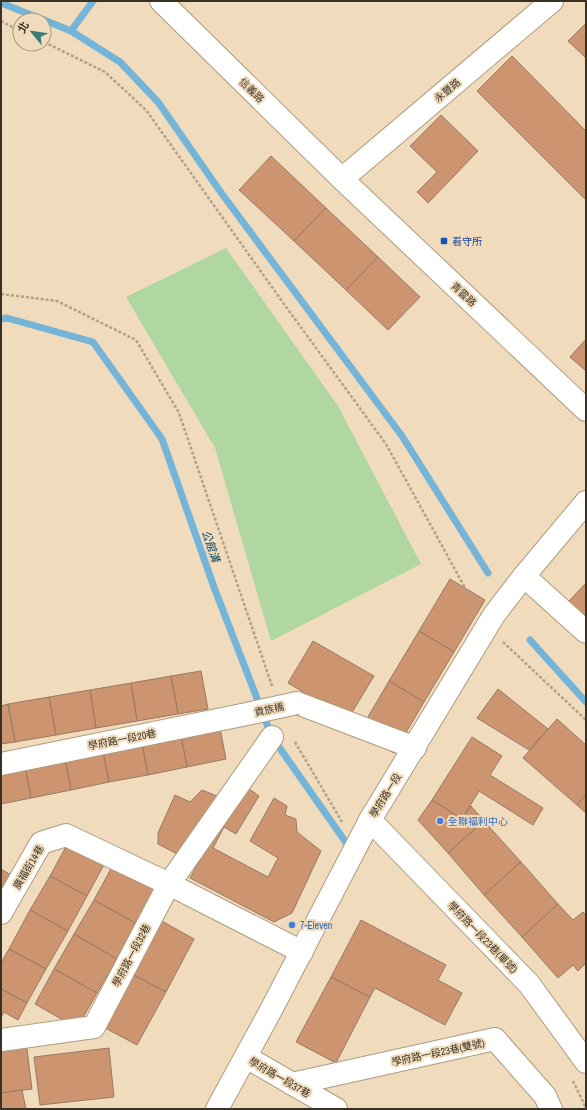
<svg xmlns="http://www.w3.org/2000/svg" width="587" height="1110" viewBox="0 0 587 1110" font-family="'Archivo Narrow','Noto Sans TC',sans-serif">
  <rect width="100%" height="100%" fill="#f0dcbc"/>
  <!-- green -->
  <path fill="#b0d6a1" d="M226,248L338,406L421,564L271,641L215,448L126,297Z"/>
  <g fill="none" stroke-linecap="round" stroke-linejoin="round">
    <!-- stream -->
    <g stroke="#73b4d8" stroke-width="7">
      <path d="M1,3L44,20"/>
      <path d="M44,20L71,31L120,62L158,102L222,194L402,436L488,573"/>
      <path d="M71,31L93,1"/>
      <path d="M1,319L7,318L93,342L162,439L215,590L272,737L347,844"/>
      <path d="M530,640L586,702"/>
    </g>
  </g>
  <!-- building -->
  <g fill="#cc946f" stroke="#977965">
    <path d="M586,23V58L568,41Z"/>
    <path d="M512,56L586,131V200L477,91Z"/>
    <path d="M441,115L478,151L428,203L417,192L437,172L410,146Z"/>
    <path d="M271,156L326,208L294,241L239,190Z"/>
    <path d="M326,208L378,257L346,290L294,241Z"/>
    <path d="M378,257L420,297L388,330L346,290Z"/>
    <path d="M586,339V371L570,357Z"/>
    <path d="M450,579L485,600L454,652L419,631Z"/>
    <path d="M586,583V617L569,601Z"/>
    <path d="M419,631L454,652L424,702L389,681Z"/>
    <path d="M313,641L374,676L348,719L288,683Z"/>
    <path d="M201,671L208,709L178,714L171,676Z"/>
    <path d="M171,676L178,714L137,721L131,683Z"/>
    <path d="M389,681L424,702L394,753L359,732Z"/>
    <path d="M131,683L137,721L96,728L90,690Z"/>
    <path d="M498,689L548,729L529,750L477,718Z"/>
    <path d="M90,690L96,728L56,735L49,697Z"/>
    <path d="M49,697L56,735L15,742L8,704Z"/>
    <path d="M8,704L15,742L1,744V706Z"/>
    <path d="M218,718L226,759L187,767L179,726Z"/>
    <path d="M557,719L586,745V794L577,805L523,758Z"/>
    <path d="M179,726L187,767L148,775L140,734Z"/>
    <path d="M140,734L148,775L109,782L101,742Z"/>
    <path d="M472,737L502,756L490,775L543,808L533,825L479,791L462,819L432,800Z"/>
    <path d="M101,742L109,782L71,790L63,749Z"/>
    <path d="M63,749L71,790L31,798L23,757Z"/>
    <path d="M23,757L31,798L1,804V761Z"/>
    <path d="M225,785L245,786L259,796L236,834L224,827L213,848L268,877L278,858L250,841L274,798L287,806L285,815L296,819L297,832L321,851L292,913L274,922L190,878L200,860L194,856L191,861L158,844V833L175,795L190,802L202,790L217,796Z"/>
    <path d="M586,794V813L577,805Z"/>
    <path d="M432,800L462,819L471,806L484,821L448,853L418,820Z"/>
    <path d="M484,821L521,862L484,895L448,853Z"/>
    <path d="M69,841L106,861L87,896L50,876Z"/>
    <path d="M521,862L558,904L522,937L484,895Z"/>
    <path d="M113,865L156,889L137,924L94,900Z"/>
    <path d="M1,869L11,875L1,894Z"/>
    <path d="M50,876L87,896L68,931L30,910Z"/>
    <path d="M94,900L137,924L117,959L74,934Z"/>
    <path d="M558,904L573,920L583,912L586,915V963L578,971L573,965L558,978L522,937Z"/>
    <path d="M30,910L68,931L46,969L9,949Z"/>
    <path d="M151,915L194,939L166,992L122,969Z"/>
    <path d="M361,920L446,965L438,980L462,993L445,1025L375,988L370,997L331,977Z"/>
    <path d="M74,934L117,959L97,993L54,969Z"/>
    <path d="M9,949L46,969L27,1003L1,989V963Z"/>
    <path d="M54,969L97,993L77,1028L35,1004Z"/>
    <path d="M122,969L166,992L137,1045L94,1022Z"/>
    <path d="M331,977L370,997L336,1063L296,1042Z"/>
    <path d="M1,989L27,1003L18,1020L4,1012L1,1017Z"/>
    <path d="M26,1041L32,1089L1,1093V1044Z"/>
    <path d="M109,1048L114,1097L40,1105L34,1057Z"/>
    <path d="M22,1090L26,1109H1V1093Z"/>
  </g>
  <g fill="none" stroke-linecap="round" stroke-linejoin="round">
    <defs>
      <g id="minor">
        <path d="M161,1L342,179L586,410"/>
        <path d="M342,179L552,1"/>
        <path d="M524,576L586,632"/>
        <path d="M297,703L415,748"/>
        <path d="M1,764L242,715"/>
        <path d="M370,820L529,984L586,1062"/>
        <path d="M1,913L41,843L66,835L169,884L302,952"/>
        <path d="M1,1040L94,1027L169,884L272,737"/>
        <path d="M246,1057L336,1109"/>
        <path d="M292,1084L495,1039L545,1096L551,1109"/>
        <path d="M217,1109L271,1010L370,820L494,615L524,576L586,502"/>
      </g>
    </defs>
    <!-- minor casing -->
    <use href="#minor" stroke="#ae9c7d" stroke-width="24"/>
    <!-- path -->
    <g stroke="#b1a188" stroke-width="2.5" stroke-dasharray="3 2" stroke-linecap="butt">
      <path d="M1,21L20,31"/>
      <path d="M44,42L105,72L146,110L284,304L386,444L474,604"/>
      <path d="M1,294L57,301L136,340L179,413L272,686"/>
      <path d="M503,642L586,720"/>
      <path d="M295,742L342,822"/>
      <path d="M573,1081L586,1108"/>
    </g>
    <!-- minor -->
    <use href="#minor" stroke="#fff" stroke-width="22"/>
    <defs>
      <path id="minor-bridge" d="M242,715L297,703"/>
    </defs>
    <!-- minor-bridge casing -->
    <use href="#minor-bridge" stroke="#ae9c7d" stroke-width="24" stroke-linecap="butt"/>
    <!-- minor-bridge -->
    <use href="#minor-bridge" stroke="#fff" stroke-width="22"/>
  </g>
  <!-- markers -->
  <rect fill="#1a4fb4" stroke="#f0dcbc" stroke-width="1.5" x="440" y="237" width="8" height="8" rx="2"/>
  <g fill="#3f7fe0" stroke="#f0dcbc" stroke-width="1.5">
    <circle cx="440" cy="821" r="4"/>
    <circle cx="292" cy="925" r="4"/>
  </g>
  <g text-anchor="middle" stroke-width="4" stroke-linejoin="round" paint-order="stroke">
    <!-- street labels -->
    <g font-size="10" fill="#393125" stroke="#f0dcbc">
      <text transform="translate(252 90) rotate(45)" y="4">信義路</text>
      <text transform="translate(447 90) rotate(-40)" y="4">永豐路</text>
      <text transform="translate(464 294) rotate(43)" y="4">青雲路</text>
      <text transform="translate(269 709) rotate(-12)" y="4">貴族橋</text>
      <text transform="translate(122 739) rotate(-11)" y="4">學府路一段20巷</text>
      <text transform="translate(385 795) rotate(-58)" y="4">學府路一段</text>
      <text transform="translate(28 867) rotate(-59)" y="4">廣福街14巷</text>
      <text transform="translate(483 937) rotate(46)" y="4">學府路一段23巷(單號)</text>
      <text transform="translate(131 955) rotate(-62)" y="4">學府路一段32巷</text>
      <text transform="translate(438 1052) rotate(-12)" y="4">學府路一段23巷(雙號)</text>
      <text transform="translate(280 1077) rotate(30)" y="4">學府路一段37巷</text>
    </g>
    <!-- transit labels -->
    <g font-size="10" fill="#164399" stroke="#f0dcbc" text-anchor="start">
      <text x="452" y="245">看守所</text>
    </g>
    <!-- shop labels -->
    <g font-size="10" fill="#366cbe" stroke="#f0dcbc" text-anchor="start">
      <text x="448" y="825">全聯福利中心</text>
      <text x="300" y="929">7-Eleven</text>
    </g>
    <!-- water labels -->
    <g font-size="11" font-style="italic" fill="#134761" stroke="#f0dcbc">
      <text transform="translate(211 546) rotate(71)" y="4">公館溝</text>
    </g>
  </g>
  <!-- border -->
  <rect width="587" height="1110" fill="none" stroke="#393125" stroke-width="4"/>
  <!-- north arrow -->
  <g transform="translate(32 32) rotate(299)"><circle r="19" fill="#f0dcbc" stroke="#a79880"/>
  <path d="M0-3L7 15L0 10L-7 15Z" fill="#357c76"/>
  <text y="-6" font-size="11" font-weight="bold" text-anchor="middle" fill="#393125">北</text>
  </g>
</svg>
